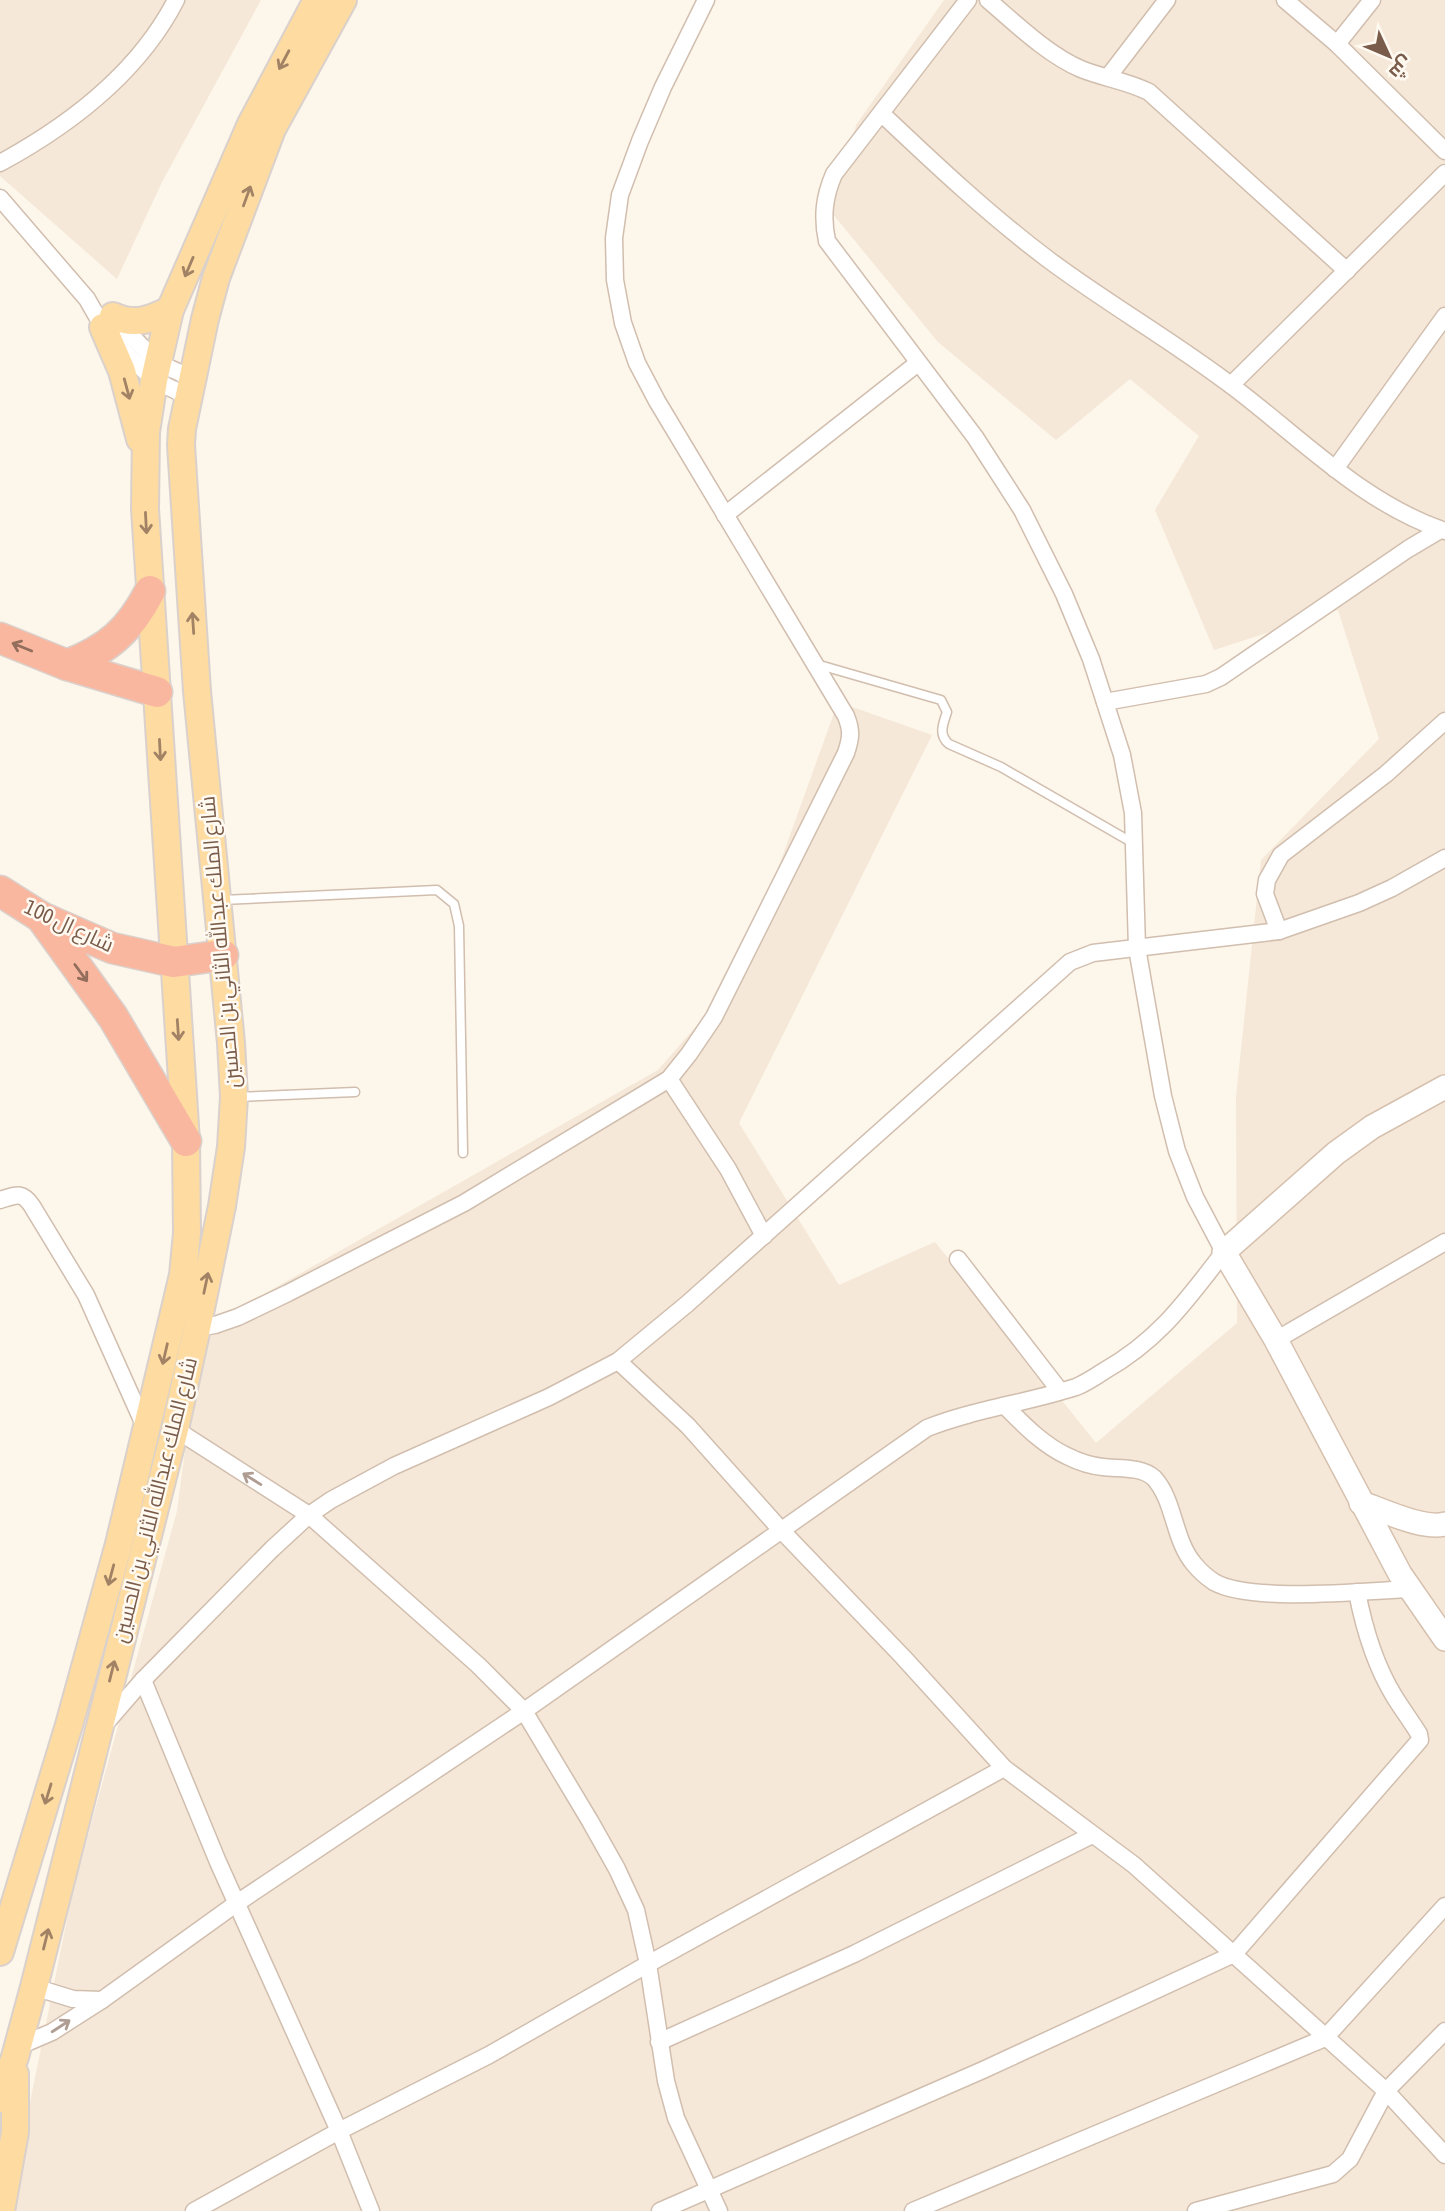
<svg xmlns="http://www.w3.org/2000/svg" width="1445" height="2211" viewBox="0 0 1445 2211" font-family="'Asap Condensed',Cairo,sans-serif">
  <rect width="100%" height="100%" fill="#fdf6ea"/>
  <!-- residential -->
  <g fill="#f5e8d8">
    <path d="M0,0H261L162,182L117,279L0,176Z"/>
    <path d="M944,0H1445V2211H8L73,1890L177,1511L201,1330L658,1070L739,977L838,702L932,735L739,1123L839,1285L935,1242L1096,1443L1237,1323L1236,1097L1261,860L1379,739L1338,610L1214,650L1155,510L1199,436L1130,379L1056,440L938,342L832,213L856,125Z"/>
  </g>
  <g fill="none" stroke-linecap="round" stroke-linejoin="round">
    <defs>
      <g id="lane">
        <path d="M816,664L941,700L947,712C943,724 938,735 949,744L1001,767L1133,843"/>
        <path d="M222,900L437,890L454,904L459,926L463,1153"/>
        <path d="M237,1097L355,1092"/>
      </g>
      <g id="street">
        <path d="M988,0C1015,23 1048,55 1081,69C1103,78 1127,81 1149,92L1347,271"/>
        <path d="M1285,0L1337,44L1445,151"/>
        <path d="M1337,44L1372,0"/>
        <path d="M1108,77L1167,0"/>
        <path d="M881,113C935,164 989,215 1049,260C1108,304 1173,341 1232,386C1301,438 1362,503 1445,531"/>
        <path d="M0,163C70,125 139,72 176,0"/>
        <path d="M0,198L87,299L103,327L128,355L154,380L189,397"/>
        <path d="M117,321L158,363L194,379"/>
        <path d="M1231,385L1445,173"/>
        <path d="M1335,469L1445,316"/>
        <path d="M725,515L918,363"/>
        <path d="M1105,702L1206,684L1221,677L1408,549L1440,530"/>
        <path d="M1279,931L1265,894L1267,880L1281,855L1386,774L1445,721"/>
        <path d="M669,1079L728,1169L764,1236"/>
        <path d="M0,1200C16,1195 22,1191 32,1206L86,1295L146,1429"/>
        <path d="M958,1259L1060,1391"/>
        <path d="M197,1328L215,1325L238,1317L288,1293L464,1203L669,1079L689,1054L714,1017L846,753C851,738 852,731 846,716L657,401L637,363L623,323L615,280L614,238L620,195L640,141L663,87L706,0"/>
        <path d="M1276,1340L1445,1242"/>
        <path d="M618,1361L688,1426L781,1530L903,1657L1004,1768L1134,1865L1386,2091L1445,2155"/>
        <path d="M1005,1406C1024,1425 1043,1445 1067,1456C1077,1461 1092,1466 1103,1467C1118,1469 1141,1466 1154,1478C1175,1501 1173,1539 1194,1564C1199,1570 1208,1578 1214,1582C1251,1603 1365,1591 1410,1589"/>
        <path d="M175,1429L309,1515L478,1665L524,1711L590,1821L617,1869L636,1910L648,1964L666,2081L676,2118L719,2211"/>
        <path d="M143,1680L218,1862L339,2131L371,2211"/>
        <path d="M105,1724L143,1680L272,1549L309,1515L331,1500L394,1466L549,1397L618,1361L687,1304L1070,962L1093,953L1279,931L1359,903L1392,888L1445,858"/>
        <path d="M34,1987L73,1999L102,2000"/>
        <path d="M659,2042L854,1954L1092,1835"/>
        <path d="M17,2047L52,2032L102,2000L237,1903L524,1711L927,1428C975,1409 1027,1403 1076,1387C1086,1383 1095,1377 1104,1371C1159,1340 1186,1301 1224,1252L1195,1197L1177,1151L1163,1096L1137,948L1133,813L1122,755L1091,659L1064,594L1022,510L975,437L827,241C822,217 824,197 834,174L968,0"/>
        <path d="M194,2211L339,2131L489,2055L648,1964L1004,1768"/>
        <path d="M660,2211L983,2070L1234,1954L1420,1740L1419,1734C1411,1721 1402,1709 1394,1696C1375,1665 1364,1628 1357,1592"/>
        <path d="M913,2211L1325,2038L1445,1906"/>
        <path d="M1196,2211L1333,2174L1350,2159L1386,2091L1445,2031"/>
      </g>
      <g id="secondary">
        <path d="M1445,1087L1372,1127L1336,1153L1224,1252L1276,1340L1400,1574L1445,1639"/>
        <path d="M1361,1503C1383,1510 1423,1530 1445,1524"/>
      </g>
      <g id="primary">
        <path d="M113,316C134,326 150,320 170,310"/>
        <path d="M103,327L122,371L140,439"/>
        <path d="M0,1952L69,1725L119,1544L183,1275L187,1233L186,1141L145,509L146,432L154,380L170,310L251,124L317,0"/>
        <path d="M0,2099L15,2057L34,1987L175,1429L197,1328L222,1206L231,1147L234,1097L231,1043L197,691L181,445L182,429L205,319L216,278L272,129L343,0"/>
        <path d="M1,2211L15,2132V2074"/>
      </g>
      <g id="highway">
        <path d="M0,638L67,665L157,692"/>
        <path d="M67,665C109,649 130,630 150,591"/>
        <path d="M0,891L41,917L112,948L174,962L223,955"/>
        <path d="M41,917L113,1017L186,1141"/>
      </g>
    </defs>
    <!-- lane casing -->
    <use href="#lane" stroke="#d1beae" stroke-width="11"/>
    <!-- street casing -->
    <use href="#street" stroke="#d1beae" stroke-width="19"/>
    <!-- secondary casing -->
    <use href="#secondary" stroke="#d6c0ae" stroke-width="26"/>
    <!-- primary casing -->
    <use href="#primary" stroke="#dad1cd" stroke-width="30"/>
    <!-- highway casing -->
    <use href="#highway" stroke="#dad1cd" stroke-width="33"/>
    <!-- lane -->
    <use href="#lane" stroke="#fff" stroke-width="8"/>
    <!-- street -->
    <use href="#street" stroke="#fff" stroke-width="16"/>
    <!-- secondary -->
    <use href="#secondary" stroke="#fff" stroke-width="23"/>
    <!-- primary -->
    <use href="#primary" stroke="#fddba1" stroke-width="26"/>
    <!-- highway -->
    <use href="#highway" stroke="#f9b79f" stroke-width="30"/>
  </g>
  <!-- one-way arrows -->
  <defs><path id="oneway-shaft" d="M-6 0H5M1.5-3L5.5 0L1.5 3" fill="none" stroke-width="1.6" stroke-linecap="round" stroke-linejoin="round" transform="scale(1.75)"/></defs>
  <g stroke="#a18265">
    <use href="#oneway-shaft" transform="translate(284 60) rotate(118)"/>
    <use href="#oneway-shaft" transform="translate(247 196) rotate(-70)"/>
    <use href="#oneway-shaft" transform="translate(189 267) rotate(113)"/>
    <use href="#oneway-shaft" transform="translate(127 389) rotate(75)"/>
    <use href="#oneway-shaft" transform="translate(146 523) rotate(87)"/>
    <use href="#oneway-shaft" transform="translate(193 623) rotate(-94)"/>
    <use href="#oneway-shaft" transform="translate(160 750) rotate(87)"/>
    <use href="#oneway-shaft" transform="translate(178 1030) rotate(86)"/>
    <use href="#oneway-shaft" transform="translate(206 1283) rotate(-78)"/>
    <use href="#oneway-shaft" transform="translate(165 1354) rotate(103)"/>
    <use href="#oneway-shaft" transform="translate(111 1575) rotate(105)"/>
    <use href="#oneway-shaft" transform="translate(112 1671) rotate(-76)"/>
    <use href="#oneway-shaft" transform="translate(48 1794) rotate(107)"/>
    <use href="#oneway-shaft" transform="translate(46 1939) rotate(-76)"/>
  </g>
  <g stroke="#936e5c">
    <use href="#oneway-shaft" transform="translate(22 647) rotate(-158)"/>
    <use href="#oneway-shaft" transform="translate(81 973) rotate(54)"/>
  </g>
  <g stroke="#af9d93">
    <use href="#oneway-shaft" transform="translate(252 1479) rotate(-148)"/>
    <use href="#oneway-shaft" transform="translate(61 2026) rotate(-33)"/>
  </g>
  <g text-anchor="middle" stroke-width="5" stroke-linejoin="round" paint-order="stroke">
    <!-- street labels -->
    <g font-size="21" fill="#7a5c4b" stroke="#fffaf1">
      <text transform="translate(69 926) rotate(25)" y="7">شارع ال 100</text>
      <text transform="translate(220 942) rotate(-95)" y="7">شارع الملك عبدالله الثاني بن الحسين</text>
      <text transform="translate(155 1500) rotate(-76)" y="7">شارع الملك عبدالله الثاني بن الحسين</text>
    </g>
  </g>
  <!-- north arrow -->
  <g transform="translate(1389 56) rotate(134)" stroke="#fffaf1" stroke-width="5" paint-order="stroke">
  <path d="M0-5L12 26L0 18L-12 26Z" fill="#7a5c4b"/>
  <text y="-10" font-size="19" font-weight="bold" text-anchor="middle" fill="#7a5c4b">ش</text>
  </g>
</svg>
